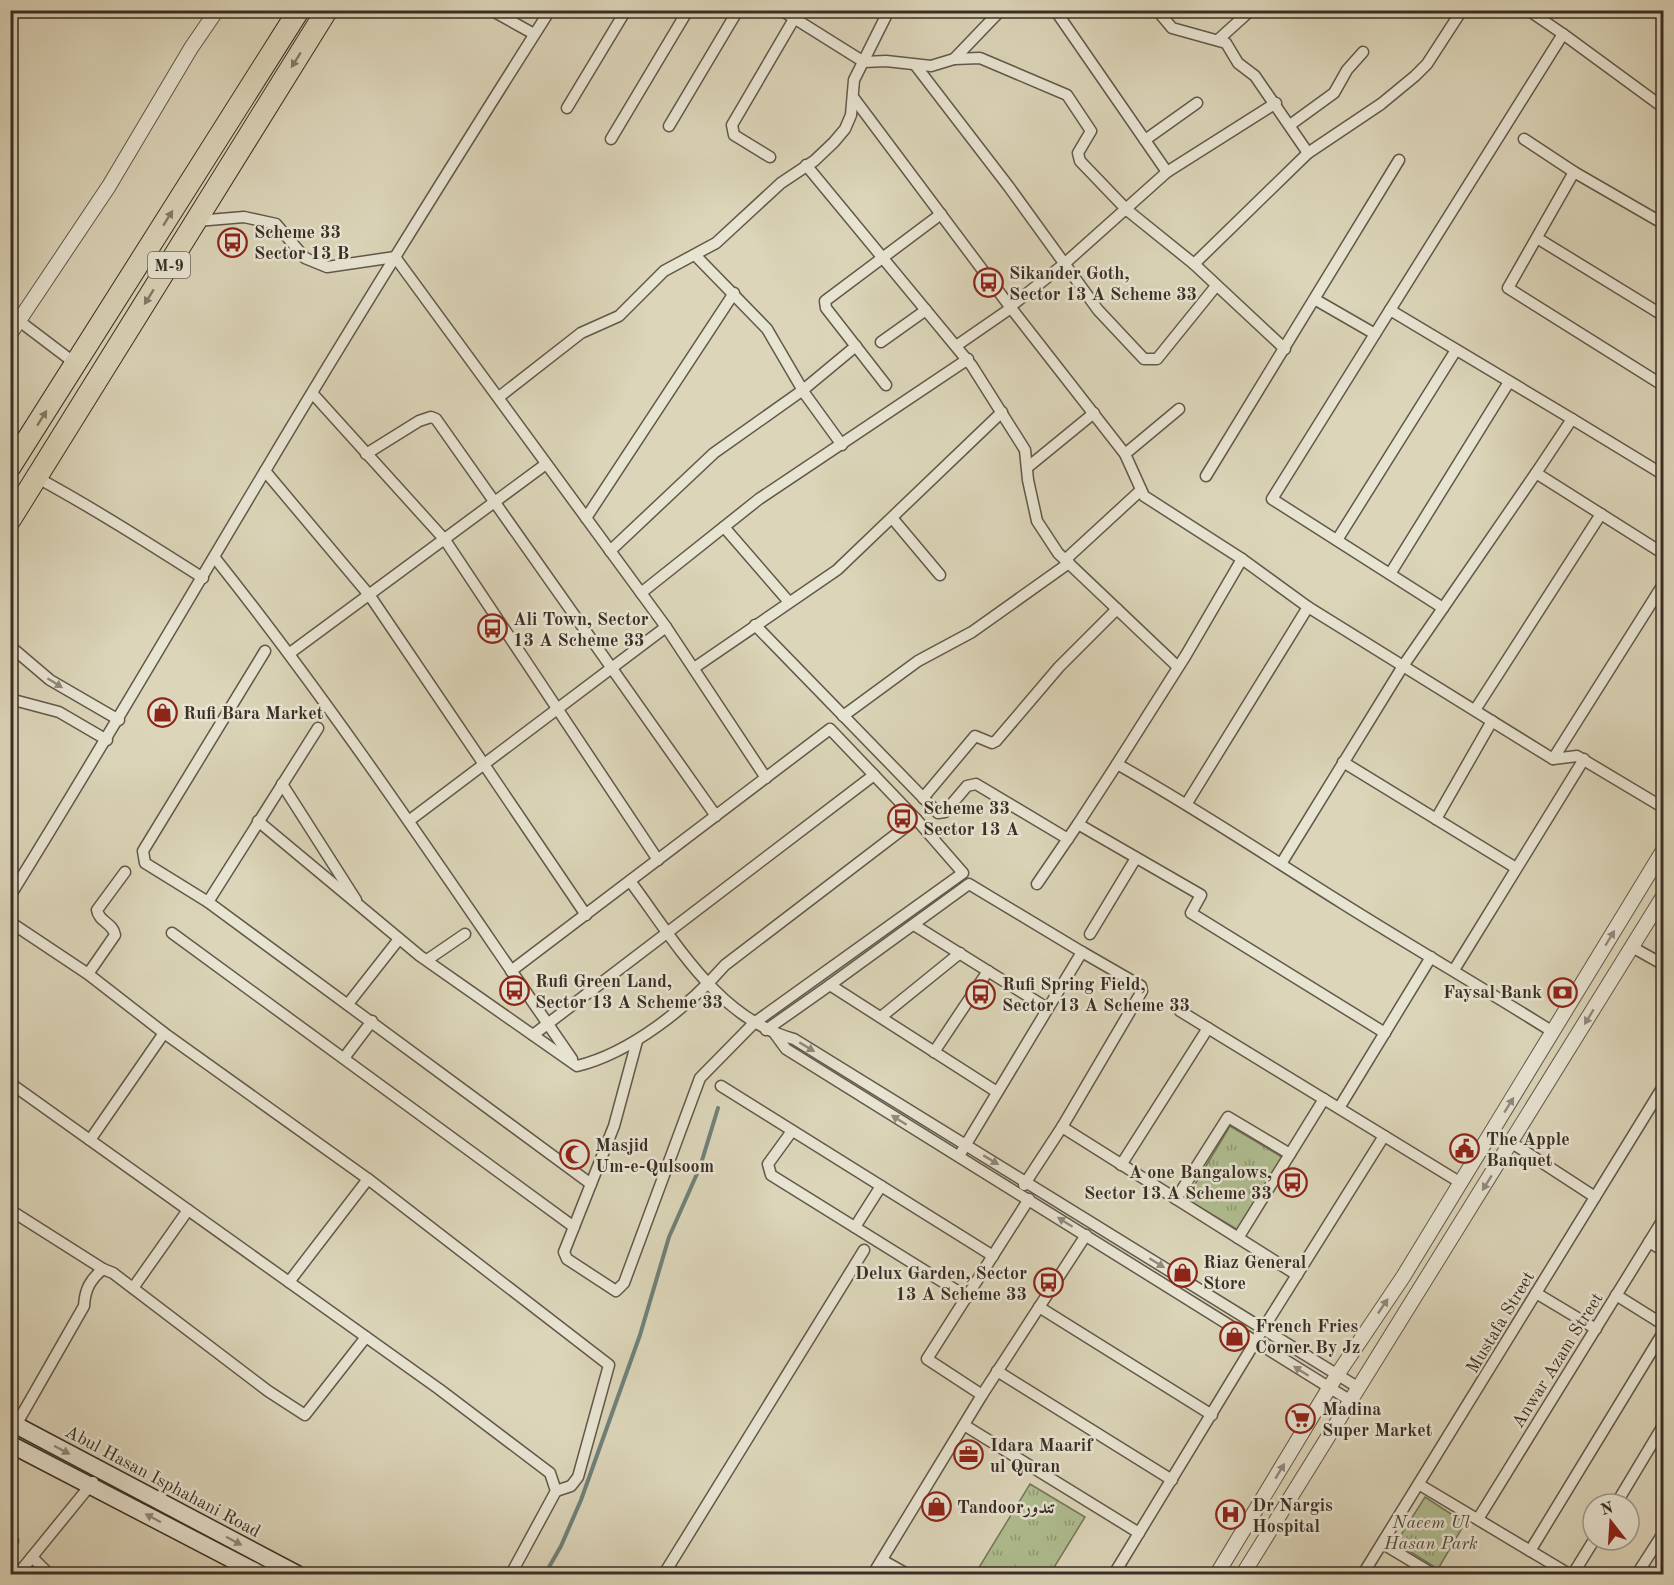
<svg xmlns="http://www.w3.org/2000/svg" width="1674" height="1585" viewBox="0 0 1674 1585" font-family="'Old Standard TT',Amiri,serif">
  <defs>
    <pattern id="grass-tufts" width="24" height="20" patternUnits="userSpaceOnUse" patternTransform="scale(1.5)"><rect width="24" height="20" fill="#afbd90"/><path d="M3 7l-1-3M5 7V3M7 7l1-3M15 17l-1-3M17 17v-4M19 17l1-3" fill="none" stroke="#8f9a75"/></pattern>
  </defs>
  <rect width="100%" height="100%" fill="#dcd5b9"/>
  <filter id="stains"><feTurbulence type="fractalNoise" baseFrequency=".00333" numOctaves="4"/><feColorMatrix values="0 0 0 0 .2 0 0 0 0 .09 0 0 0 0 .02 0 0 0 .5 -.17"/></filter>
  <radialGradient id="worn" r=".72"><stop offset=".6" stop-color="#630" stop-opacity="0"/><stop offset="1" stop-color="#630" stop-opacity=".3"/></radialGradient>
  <!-- grass -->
  <g fill="url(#grass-tufts)" stroke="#74765a" stroke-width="1.5">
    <path d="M1230,1126L1282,1157L1238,1230L1186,1199Z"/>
    <path d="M1030,1484L1085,1517L1050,1574H975Z"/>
    <path d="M1425,1497L1465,1523L1438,1569L1396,1543Z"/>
  </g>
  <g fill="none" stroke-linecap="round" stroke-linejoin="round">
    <!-- stream -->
    <path stroke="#6f8179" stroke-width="4" d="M545,1574L561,1546L581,1500L640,1335L669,1237L700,1167L718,1108"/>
    <defs>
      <g id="minor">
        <path d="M491,10L534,34"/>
        <path d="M781,10L864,62L886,61L931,66L954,59L980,58L1067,95L1091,131L1078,153L1080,161L1127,210L1194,264L1285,349"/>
        <path d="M1055,10L1167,172"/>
        <path d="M1157,10L1172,28L1226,43L1238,63L1255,76L1308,153"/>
        <path d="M1528,10L1563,34"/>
        <path d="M1219,39L1251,10"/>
        <path d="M954,59L1001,10"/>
        <path d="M916,66L1009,187L1098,310L1144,359H1157L1216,286"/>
        <path d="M853,97L1011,308L1125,454L1144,496L1242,559"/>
        <path d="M567,108L626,10"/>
        <path d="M1290,125L1334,93L1347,70L1363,52"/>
        <path d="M669,126L738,10"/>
        <path d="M611,139L688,10"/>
        <path d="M1524,139L1574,172L1664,224"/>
        <path d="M1145,140L1197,103"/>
        <path d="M770,157L734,135L732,125L794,19"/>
        <path d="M806,165L972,366L1025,450L1028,480L1037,521L1058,553L1178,667"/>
        <path d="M1574,172L1508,288L1664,386"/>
        <path d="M197,221L244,217L276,224L305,258L327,267L395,257L666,627L766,778"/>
        <path d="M1537,238L1664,316"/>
        <path d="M696,256L767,329L805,394L842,445"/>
        <path d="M1194,264L1308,153L1381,104L1415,76L1427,64L1462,10"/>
        <path d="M1316,300L1375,334"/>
        <path d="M1010,307L1063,265L1167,172L1276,103"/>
        <path d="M1390,310L1563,34L1664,108"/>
        <path d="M10,314L76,364"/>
        <path d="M881,342L926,310"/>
        <path d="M956,346L1011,308"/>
        <path d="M886,385L826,308L825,301L941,214"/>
        <path d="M313,394L445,540L658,860"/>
        <path d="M499,397L581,333L619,316L664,271L716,243L781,183L814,161L834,142L845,129L851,115L854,80L889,10"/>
        <path d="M1572,419L1664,475"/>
        <path d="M366,454L419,421L431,417L436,419L716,816"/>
        <path d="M1125,454L1179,409"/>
        <path d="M1028,467L1094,413"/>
        <path d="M265,471L370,596L586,915"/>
        <path d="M1206,476L1399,160"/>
        <path d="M36,477C93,508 148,543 203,578"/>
        <path d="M586,518L734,293"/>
        <path d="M893,519L940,575"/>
        <path d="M724,527L789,602"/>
        <path d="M1337,540L1456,350"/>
        <path d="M610,551L714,453L803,390L856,346"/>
        <path d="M1664,554L1536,473L1572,419L1390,310L1272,499L1443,608L1403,666L1553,759L1577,756L1664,808"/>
        <path d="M215,558C343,719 455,890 572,1059"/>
        <path d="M1065,560L1141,490"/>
        <path d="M1390,574L1509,382"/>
        <path d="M641,593L759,499L968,359"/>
        <path d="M1443,608L1536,473"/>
        <path d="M755,625L938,813L945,812L967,786L976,784L1068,839"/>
        <path d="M10,646L50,680L119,720"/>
        <path d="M265,651L143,851L145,863L208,902L591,1184"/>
        <path d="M290,653L546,464"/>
        <path d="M694,668L837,570L1002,412"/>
        <path d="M10,699L59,712L107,740"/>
        <path d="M1475,710L1601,514"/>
        <path d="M843,716L918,661L972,632L1069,563"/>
        <path d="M1553,759L1664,583"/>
        <path d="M1343,762L1516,868"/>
        <path d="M1117,764L1078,824L1201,895L1191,913L1385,1033"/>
        <path d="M282,784L356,900"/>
        <path d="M923,798L975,736L992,743L996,741L1059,667L1117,609"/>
        <path d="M1187,803L1308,607"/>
        <path d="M1436,819L1492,721"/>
        <path d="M410,820L666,627"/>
        <path d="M258,821L420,956L577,1066C631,1053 689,1006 725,965L916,819"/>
        <path d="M1281,864L1403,666L1308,607L1242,559L1186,655L1117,764C1194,807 1267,856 1342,903C1412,947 1483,988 1553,1032"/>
        <path d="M630,881C675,941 718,1019 794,1039L1359,1388"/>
        <path d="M1037,884L1078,824"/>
        <path d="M10,896C97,756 180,613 265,471C357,316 453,163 550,10"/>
        <path d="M208,902L318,728"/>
        <path d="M10,922L88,974L164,1033L368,1179L609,1365L578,1477L571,1486L556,1491"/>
        <path d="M914,925L1047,1008"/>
        <path d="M172,933L574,1227"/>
        <path d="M1090,934L1136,858"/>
        <path d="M1632,947L1664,965"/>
        <path d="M427,960L465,934"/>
        <path d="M1454,970L1584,759"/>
        <path d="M511,971L830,729L916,819L963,873L754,1023L700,1078L624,1283L616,1291L567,1259L564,1252L614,1126L637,1041"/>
        <path d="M88,974L115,935C113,923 99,922 97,910L125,872"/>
        <path d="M348,1004L399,939"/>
        <path d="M1180,1011L1461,1183"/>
        <path d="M881,1017L960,953"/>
        <path d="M766,1030L830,985"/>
        <path d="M775,1034L786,1049L1351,1401"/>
        <path d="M533,1035L874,775"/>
        <path d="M934,1052L988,971"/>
        <path d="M344,1058L372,1021"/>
        <path d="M10,1083L439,1389L550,1473L556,1491L511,1574"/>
        <path d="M721,1086L993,1256"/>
        <path d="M1339,1108L1431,957"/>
        <path d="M1062,1127L1297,1275"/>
        <path d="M792,1131L768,1164L771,1175L967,1297"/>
        <path d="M90,1140L164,1033"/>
        <path d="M1512,1143L1595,1197"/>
        <path d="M959,1156L1082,952L969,884L830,985L997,1092"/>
        <path d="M1121,1165L1208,1028"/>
        <path d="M1024,1185L1062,1127L1142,991L1141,986L1082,952"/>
        <path d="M1176,1199L1228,1117L1290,1154"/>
        <path d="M10,1210L103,1269L113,1273L268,1391L305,1415L366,1337"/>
        <path d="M855,1227L881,1186"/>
        <path d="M1238,1238L1324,1099"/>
        <path d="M1649,1242L1664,1251"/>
        <path d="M289,1282L368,1179"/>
        <path d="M133,1288L188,1210"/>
        <path d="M1536,1293L1596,1329"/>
        <path d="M1616,1295L1664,1325"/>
        <path d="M1039,1307L1212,1415"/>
        <path d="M997,1371L1172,1480"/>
        <path d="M982,1395L927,1359L1029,1199"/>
        <path d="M16,1425L84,1306C85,1289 90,1280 103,1269"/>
        <path d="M964,1425L1139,1533"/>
        <path d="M1420,1485L1569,1574"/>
        <path d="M1616,1504L1664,1424"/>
        <path d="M1478,1519L1664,1218"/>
        <path d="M10,1540L13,1541"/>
        <path d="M1383,1544L1433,1574"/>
        <path d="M1530,1551L1664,1331"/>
        <path d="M32,1557L49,1574"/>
        <path d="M882,1560L907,1574"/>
        <path d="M18,1574L93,1482"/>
        <path d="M664,1574L864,1250"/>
        <path d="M873,1574L982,1395L1086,1235"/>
        <path d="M1114,1574L1263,1329L1384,1136"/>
        <path d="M1363,1574L1664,1085"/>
        <path d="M1573,1574L1594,1540"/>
        <path d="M1637,1574L1664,1532"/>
      </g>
      <g id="tertiary">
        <path d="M10,334L109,186L191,48L217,10"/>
        <path d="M1217,1574L1337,1375L1403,1277L1664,849"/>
        <path d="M1243,1574L1664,895"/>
      </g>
      <g id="secondary">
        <path d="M10,1422L297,1574"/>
        <path d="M10,1444L260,1574"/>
      </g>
      <g id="motorway">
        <path d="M10,467L299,10"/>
        <path d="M10,520L327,10"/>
      </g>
    </defs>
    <!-- minor casing -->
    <use href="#minor" stroke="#62584a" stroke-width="13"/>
    <!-- tertiary casing -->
    <use href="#tertiary" stroke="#62584a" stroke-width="16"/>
    <!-- secondary casing -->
    <use href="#secondary" stroke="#3a2e25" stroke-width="19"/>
    <!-- motorway casing -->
    <use href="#motorway" stroke="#3a2e25" stroke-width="23"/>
    <!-- minor -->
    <use href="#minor" stroke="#e8e4d2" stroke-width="10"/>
    <!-- tertiary -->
    <use href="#tertiary" stroke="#e8e4d2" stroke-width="14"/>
    <!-- secondary -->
    <use href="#secondary" stroke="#e8e4d2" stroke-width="16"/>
    <!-- motorway -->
    <use href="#motorway" stroke="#dcd5b9" stroke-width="21"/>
  </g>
  <!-- one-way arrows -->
  <defs><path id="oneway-solid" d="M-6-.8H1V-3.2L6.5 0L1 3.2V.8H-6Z" transform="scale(1.5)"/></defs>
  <g fill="#837968">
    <use href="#oneway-solid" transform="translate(296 60) rotate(122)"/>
    <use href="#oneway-solid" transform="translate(168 218) rotate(-58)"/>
    <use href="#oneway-solid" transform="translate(149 297) rotate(122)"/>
    <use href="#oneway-solid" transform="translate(42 418) rotate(-58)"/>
  </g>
  <g fill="#91897c">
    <use href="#oneway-solid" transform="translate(55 683) rotate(32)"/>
    <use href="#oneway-solid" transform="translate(1610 938) rotate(-59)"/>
    <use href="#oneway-solid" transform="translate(1589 1017) rotate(121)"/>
    <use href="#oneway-solid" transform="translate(807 1047) rotate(31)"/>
    <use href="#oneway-solid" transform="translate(1509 1105) rotate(-58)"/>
    <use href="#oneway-solid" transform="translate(899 1120) rotate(-148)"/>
    <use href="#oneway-solid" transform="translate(991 1160) rotate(31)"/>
    <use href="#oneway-solid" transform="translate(1487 1183) rotate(122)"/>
    <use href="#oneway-solid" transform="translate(1065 1222) rotate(-148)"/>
    <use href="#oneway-solid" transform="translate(1157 1263) rotate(32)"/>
    <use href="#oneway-solid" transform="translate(1383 1306) rotate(-56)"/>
    <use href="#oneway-solid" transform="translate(1301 1371) rotate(-148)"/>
    <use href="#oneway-solid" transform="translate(62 1450) rotate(28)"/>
    <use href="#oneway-solid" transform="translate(1280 1471) rotate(-59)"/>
    <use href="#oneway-solid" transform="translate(153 1518) rotate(-152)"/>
    <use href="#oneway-solid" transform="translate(234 1541) rotate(28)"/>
  </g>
  <!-- icons -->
  <defs>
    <symbol id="bus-ring" viewBox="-11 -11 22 22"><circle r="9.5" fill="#e8e4d2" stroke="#8f2418" stroke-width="1.5"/><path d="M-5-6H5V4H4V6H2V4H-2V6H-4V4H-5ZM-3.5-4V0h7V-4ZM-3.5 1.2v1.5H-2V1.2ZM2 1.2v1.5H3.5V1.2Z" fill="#8f2418"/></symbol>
    <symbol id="shop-ring" viewBox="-11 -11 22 22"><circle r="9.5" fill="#e8e4d2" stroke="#8f2418" stroke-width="1.5"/><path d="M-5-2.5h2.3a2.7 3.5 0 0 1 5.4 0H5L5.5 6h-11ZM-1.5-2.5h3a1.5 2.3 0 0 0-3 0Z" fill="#8f2418"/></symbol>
    <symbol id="bank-ring" viewBox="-11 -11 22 22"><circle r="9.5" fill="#e8e4d2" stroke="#8f2418" stroke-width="1.5"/><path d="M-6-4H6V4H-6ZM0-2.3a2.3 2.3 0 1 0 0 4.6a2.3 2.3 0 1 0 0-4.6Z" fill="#8f2418"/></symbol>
    <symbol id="civic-ring" viewBox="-11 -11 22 22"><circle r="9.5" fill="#e8e4d2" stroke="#8f2418" stroke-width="1.5"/><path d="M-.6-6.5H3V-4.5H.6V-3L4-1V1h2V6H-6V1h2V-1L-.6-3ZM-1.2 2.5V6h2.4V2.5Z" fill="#8f2418"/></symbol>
    <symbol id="mosque-ring" viewBox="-11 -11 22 22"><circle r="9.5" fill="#e8e4d2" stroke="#8f2418" stroke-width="1.5"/><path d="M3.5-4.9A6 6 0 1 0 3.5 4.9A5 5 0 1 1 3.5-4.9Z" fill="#8f2418"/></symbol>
    <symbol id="supermarket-ring" viewBox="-11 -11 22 22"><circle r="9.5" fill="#e8e4d2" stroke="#8f2418" stroke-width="1.5"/><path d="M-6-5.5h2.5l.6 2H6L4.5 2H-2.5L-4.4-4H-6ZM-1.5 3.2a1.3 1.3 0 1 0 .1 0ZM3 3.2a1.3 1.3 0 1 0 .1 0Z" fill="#8f2418"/></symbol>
    <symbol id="office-ring" viewBox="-11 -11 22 22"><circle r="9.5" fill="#e8e4d2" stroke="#8f2418" stroke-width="1.5"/><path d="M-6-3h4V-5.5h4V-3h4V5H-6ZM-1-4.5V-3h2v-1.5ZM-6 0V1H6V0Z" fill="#8f2418"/></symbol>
    <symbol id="hospital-ring" viewBox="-11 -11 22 22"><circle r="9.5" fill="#e8e4d2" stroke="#8f2418" stroke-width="1.5"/><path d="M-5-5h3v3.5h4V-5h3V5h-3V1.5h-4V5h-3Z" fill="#8f2418"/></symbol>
  </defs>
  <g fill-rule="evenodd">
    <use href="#bus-ring" x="216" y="226" width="33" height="33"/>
    <use href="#bus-ring" x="972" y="266" width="33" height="33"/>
    <use href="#bus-ring" x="476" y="612" width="33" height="33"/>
    <use href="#shop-ring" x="146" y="696" width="33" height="33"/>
    <use href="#bus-ring" x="886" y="802" width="33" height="33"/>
    <use href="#bus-ring" x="498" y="974" width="33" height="33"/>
    <use href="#bank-ring" x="1546" y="976" width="33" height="33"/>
    <use href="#bus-ring" x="964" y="978" width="33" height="33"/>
    <use href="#civic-ring" x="1448" y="1132" width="33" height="33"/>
    <use href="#mosque-ring" x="558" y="1138" width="33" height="33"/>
    <use href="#bus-ring" x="1276" y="1166" width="33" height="33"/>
    <use href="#shop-ring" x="1166" y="1256" width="33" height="33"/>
    <use href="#bus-ring" x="1032" y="1266" width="33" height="33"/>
    <use href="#shop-ring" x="1218" y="1320" width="33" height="33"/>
    <use href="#supermarket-ring" x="1284" y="1402" width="33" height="33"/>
    <use href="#office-ring" x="952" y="1438" width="33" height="33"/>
    <use href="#shop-ring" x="920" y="1490" width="33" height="33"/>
    <use href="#hospital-ring" x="1214" y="1498" width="33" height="33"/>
  </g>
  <g text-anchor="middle" stroke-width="5" stroke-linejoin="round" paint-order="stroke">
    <!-- shield labels -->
    <rect fill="#e8e4d2" stroke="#6e6559" stroke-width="1.5" x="148" y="252" width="42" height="26" rx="4.5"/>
    <g font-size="16" font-weight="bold" fill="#3a2e25">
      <text x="169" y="271">M-9</text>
    </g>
    <!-- poi labels -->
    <g font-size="18" font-weight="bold" fill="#3a2e25" stroke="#e8e4d2" text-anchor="start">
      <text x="254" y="238">Scheme 33<tspan x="254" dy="21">Sector 13 B</tspan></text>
      <text x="1009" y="279">Sikander Goth,<tspan x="1009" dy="21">Sector 13 A Scheme 33</tspan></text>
      <text x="513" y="625">Ali Town, Sector<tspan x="513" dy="21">13 A Scheme 33</tspan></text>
      <text x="183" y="719">Rufi Bara Market</text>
      <text x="923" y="814">Scheme 33<tspan x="923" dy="21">Sector 13 A</tspan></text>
      <text x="535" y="987">Rufi Green Land,<tspan x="535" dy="21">Sector 13 A Scheme 33</tspan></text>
      <text x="1002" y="990">Rufi Spring Field,<tspan x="1002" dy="21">Sector 13 A Scheme 33</tspan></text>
      <text x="1542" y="998" text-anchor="end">Faysal Bank</text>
      <text x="1486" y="1145">The Apple<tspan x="1486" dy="21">Banquet</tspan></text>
      <text x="595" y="1151">Masjid<tspan x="595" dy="21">Um-e-Qulsoom</tspan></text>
      <text x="1272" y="1178" text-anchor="end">A one Bangalows,<tspan x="1272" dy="21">Sector 13 A Scheme 33</tspan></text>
      <text x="1203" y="1268">Riaz General<tspan x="1203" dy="21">Store</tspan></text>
      <text x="1027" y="1279" text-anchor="end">Delux Garden, Sector<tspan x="1027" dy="21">13 A Scheme 33</tspan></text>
      <text x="1255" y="1332">French Fries<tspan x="1255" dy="21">Corner By Jz</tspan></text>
      <text x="1322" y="1415">Madina<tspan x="1322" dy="21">Super Market</tspan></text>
      <text x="990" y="1451">Idara Maarif<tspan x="990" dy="21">ul Quran</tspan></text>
      <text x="1252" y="1511">Dr Nargis<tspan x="1252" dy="21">Hospital</tspan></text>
      <text x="957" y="1513">Tandoorتندور</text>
    </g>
    <!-- street labels -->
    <g font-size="18" fill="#3a2e25" stroke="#e8e4d2">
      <text transform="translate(1500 1322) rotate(-59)" y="6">Mustafa Street</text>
      <text transform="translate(1557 1360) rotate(-58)" y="6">Аnwar Azam Street</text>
      <text transform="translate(163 1481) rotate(28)" y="6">Abul Hasan Isphahani Road</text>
    </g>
    <!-- park labels -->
    <g font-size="18" font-style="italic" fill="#514b3a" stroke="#e8e4d2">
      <text x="1431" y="1528">Naeem Ul<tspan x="1431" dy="21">Hasan Park</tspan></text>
    </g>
  </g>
  <!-- margin -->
  <rect width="1674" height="1585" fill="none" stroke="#dcd5b9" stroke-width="36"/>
  <rect x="12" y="12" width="1650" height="1561" fill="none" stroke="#3a2e25" stroke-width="3"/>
  <rect x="18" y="18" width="1638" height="1549" fill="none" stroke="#3a2e25" stroke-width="1.5"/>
  <!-- north arrow -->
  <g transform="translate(1611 1522) rotate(343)"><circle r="28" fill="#e8e4d2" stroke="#a29b8d" stroke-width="1.5"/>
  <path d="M0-4.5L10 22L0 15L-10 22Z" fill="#8f2418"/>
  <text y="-9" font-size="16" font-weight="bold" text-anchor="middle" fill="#3a2e25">N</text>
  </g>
  <rect width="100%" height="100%" filter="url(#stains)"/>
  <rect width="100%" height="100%" fill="url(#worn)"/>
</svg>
